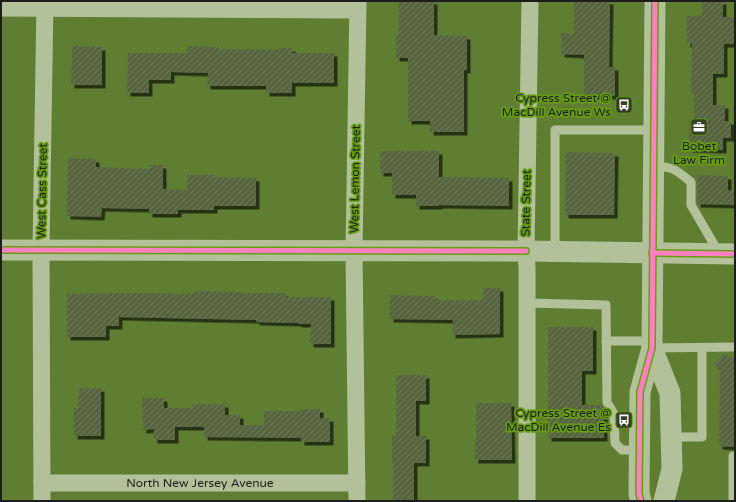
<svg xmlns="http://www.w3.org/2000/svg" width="736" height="502" viewBox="0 0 736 502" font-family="'Varela Round',sans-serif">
  <defs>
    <pattern id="building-hatch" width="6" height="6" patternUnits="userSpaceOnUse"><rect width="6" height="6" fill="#56653e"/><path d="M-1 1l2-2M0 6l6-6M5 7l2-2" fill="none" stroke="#6f7a5d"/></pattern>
    <filter id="shadow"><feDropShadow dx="3.5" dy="3.5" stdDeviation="0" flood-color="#0009"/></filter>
  </defs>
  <rect width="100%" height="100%" fill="#607e32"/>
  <!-- building -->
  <g fill="url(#building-hatch)" filter="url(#shadow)">
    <path d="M399,1H434V35L467,36V70H464V132H430V121H408V58H396V35H399Z"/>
    <path d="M574,1H610L609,67H615V96H584V55L561,54V33L574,34Z"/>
    <path d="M702,1H723V17H735V44H724V74H713V105H725V121H731V138H723V150L689,149V120H694V94H691L692,44H687V16H702Z"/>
    <path d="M72,46L102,47V85H71Z"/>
    <path d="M188,46L219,47V49L279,50V48H292V53H334V83H292V93H266V86H207L208,73L171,72V80H149V93H127L128,53H187Z"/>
    <path d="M380,151H439V177L509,178V206L439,205V206H416V195H392V173H380Z"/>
    <path d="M566,152L615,153L614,215H565Z"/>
    <path d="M68,158L96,159V167L150,169V165H163V189L187,190V175H214V177L256,178V206H214V210H178V214H149V209L102,208L101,217L67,216Z"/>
    <path d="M697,175L728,176V190L735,191V205L697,204Z"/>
    <path d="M483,288H500V334L452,335L453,320L390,319V295L435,296V300H483Z"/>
    <path d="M193,291L241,292V293H285V297H331V344H310L311,324H298V323L256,322V320L119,317V326H106V337H67V294L124,293L193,294Z"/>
    <path d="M548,327H593V371H582V405H602L604,409V438H548Z"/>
    <path d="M725,353L730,358H735V447L719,446L720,369L714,364Z"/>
    <path d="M396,375H426V401H416V436H426V463H414V501H393V463H392V436H396Z"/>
    <path d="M79,388H101V436H74V408H78Z"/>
    <path d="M142,398H164V408H192V404H225V415H240V425H264V411H301V409H320V418H330V442H301V438L204,437V427H175V440H154V429L143,430Z"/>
    <path d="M476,403H511L512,460H475V441H476Z"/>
  </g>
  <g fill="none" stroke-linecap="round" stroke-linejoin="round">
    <!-- service -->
    <g stroke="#b2c19a" stroke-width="9">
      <path d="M653,166C674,167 675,169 691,182V205L719,253"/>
      <path d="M555,251V130H654"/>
      <path d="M527,303L606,305L607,402L614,414L615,443L622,450H639"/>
      <path d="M606,341H652"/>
      <path d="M652,348L735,347"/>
      <path d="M671,437H702V348"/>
      <path d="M733,456V501"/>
    </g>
    <!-- minor -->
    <g stroke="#b2c19a" stroke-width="17">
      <path d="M1,8L357,10"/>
      <path id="s1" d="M42,483H357"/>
      <path d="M42,501L41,250L45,1"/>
      <path d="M357,501L354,251L358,1"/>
      <path d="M527,501V268L526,251L530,1"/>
    </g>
    <!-- tertiary -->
    <g stroke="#b2c19a" stroke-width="21">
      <path d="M1,250L526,251L735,254"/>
      <path d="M652,348L670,393L672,469L664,501"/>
      <path d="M641,501L639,494L640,392L652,348L655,1"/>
    </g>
    <defs>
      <g id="cycleway">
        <path d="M1,250L526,251"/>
        <path d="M652,253L735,254"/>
        <path d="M641,501L639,494L640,392L652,348L655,1"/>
      </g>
    </defs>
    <!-- cycleway casing -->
    <use href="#cycleway" stroke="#669d12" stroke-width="8"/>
    <!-- cycleway -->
    <use href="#cycleway" stroke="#ff80c0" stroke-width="5"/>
  </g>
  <!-- icons -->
  <defs>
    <symbol id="bus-square" viewBox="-11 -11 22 22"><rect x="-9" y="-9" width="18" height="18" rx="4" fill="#343f24" stroke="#669d12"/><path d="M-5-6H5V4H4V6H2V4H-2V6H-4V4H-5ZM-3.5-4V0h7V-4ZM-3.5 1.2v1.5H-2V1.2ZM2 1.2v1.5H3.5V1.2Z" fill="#fff"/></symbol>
    <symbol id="office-square" viewBox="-11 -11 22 22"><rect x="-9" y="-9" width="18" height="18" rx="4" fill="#343f24" stroke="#669d12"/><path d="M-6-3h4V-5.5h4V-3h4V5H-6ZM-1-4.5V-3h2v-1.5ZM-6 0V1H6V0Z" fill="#fff"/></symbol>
  </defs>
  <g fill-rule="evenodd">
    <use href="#bus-square" x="614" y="95" width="20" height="20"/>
    <use href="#office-square" x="689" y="117" width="20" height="20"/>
    <use href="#bus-square" x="614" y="410" width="20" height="20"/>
  </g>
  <g text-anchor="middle" stroke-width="3.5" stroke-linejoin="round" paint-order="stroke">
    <!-- poi labels -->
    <g font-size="12" fill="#1d1d1d" stroke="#669d12" text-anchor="end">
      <text x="611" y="102">Cypress Street @<tspan x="611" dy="14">MacDill Avenue Ws</tspan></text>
      <text x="699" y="150" text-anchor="middle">Bobet<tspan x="699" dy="14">Law Firm</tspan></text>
      <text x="611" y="417">Cypress Street @<tspan x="611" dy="14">MacDill Avenue Es</tspan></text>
    </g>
    <!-- street labels -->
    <g font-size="12" fill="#1d1d1d" stroke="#669d12">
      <text transform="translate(355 179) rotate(-89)" y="4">West Lemon Street</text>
      <text transform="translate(42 191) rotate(-89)" y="4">West Cass Street</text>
      <text transform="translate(526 203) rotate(-89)" y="4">State Street</text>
      <text dy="4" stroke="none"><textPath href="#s1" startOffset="158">North New Jersey Avenue</textPath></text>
    </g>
  </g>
  <!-- border -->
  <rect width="736" height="502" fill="none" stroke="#1d1d1d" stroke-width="4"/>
</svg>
